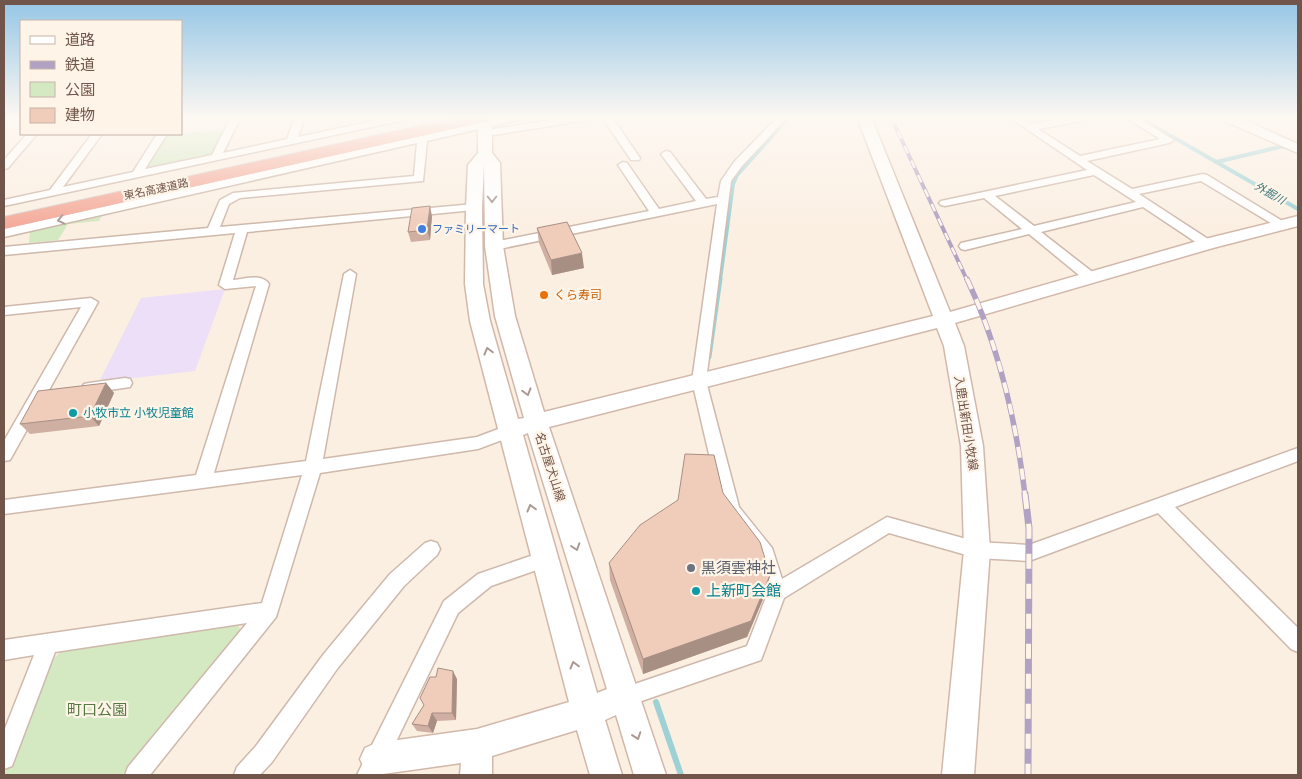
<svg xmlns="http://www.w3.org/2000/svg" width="1302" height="779" viewBox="0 0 1302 779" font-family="'Titillium Web','Noto Sans JP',sans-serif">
  <rect width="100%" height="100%" fill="#fbefe2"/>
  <!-- education -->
  <path fill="#eddff7" d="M225,289L195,371L99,382L141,298Z"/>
  <!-- green -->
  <g fill="#d4e8c1">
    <path d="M225,130L213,154L145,169L166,134Z"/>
    <path d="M104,212L99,221L68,224L58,240L29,243L30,230Z"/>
    <path d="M238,625L242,633L122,775H4L50,661L61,652Z"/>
  </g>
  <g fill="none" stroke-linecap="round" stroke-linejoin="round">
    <!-- stream-far2 -->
    <g stroke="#9ed1d5" stroke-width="4">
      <path d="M1138,117L1298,209"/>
      <path d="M783,124L790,117"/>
      <path d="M1216,162L1284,146"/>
      <path d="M720,280L733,184L737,175L781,126"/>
    </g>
    <!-- stream-far1 -->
    <path stroke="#9ed1d5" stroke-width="5" d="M709,357L720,279"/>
    <!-- stream -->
    <path stroke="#9ed1d5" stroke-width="6" d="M656,702L681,775"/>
    <defs>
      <g id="street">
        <path d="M231,117H241L223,153L287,139L295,117H305L298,137L391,117H409L404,120L4,206V200L50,190L92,134H102L63,187L133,172L157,134H167L145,169L212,155Z"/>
        <path d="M506,117H523L518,120L427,141L423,181L240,198L229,204L220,227L474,204L480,207L474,210L247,232L233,280C245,279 261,273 269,284L214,473L306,461L344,274L350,270L356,274L323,459L477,437L509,425L515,427L517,431L515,435L478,449L320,473L276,617L150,775H125L128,767L247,623L55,652L12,766L4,769V731L34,655L4,660V640L262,603L302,475L4,514V500L196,475L256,286L225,289L219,285L235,233L4,255V247L208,228L220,200L233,193L414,176L417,143L4,237V229Z"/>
        <path d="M571,117H593L588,120L494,135L489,132L494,129Z"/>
        <path d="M602,117H612L640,158L639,160H631Z"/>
        <path d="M768,117H778L783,122L742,166L731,181L706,381L739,507L772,548L782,579L887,517L977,542L1029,545L1298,448V461L1175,507L1298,628V652L1291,649L1158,513L1029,561L977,558L889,533L784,598L761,660L624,707L617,704L614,697L617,690L747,646L768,592L758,558L722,510L692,381L717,204L494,250L488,246L494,242L649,211L618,165L623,162L627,163L659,209L696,201L661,154L666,151L670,152L706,199L718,197L721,181L734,162L773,122Z"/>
        <path d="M1009,117H1020L1031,124L1072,117H1093L1088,120L1038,129L1080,156L1160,139L1125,117H1137L1174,140L1169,143L1087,161L1132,189L1203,174L1207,175L1289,225L1287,228H1279L1201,181L1139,194L1211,241L1213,244L1211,247H1203L1143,207L1041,232L1095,274L1096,277L1095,280H1085L1029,234L965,250L961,249L959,246L961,243L1022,229L984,198L945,206L941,205L939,203L941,201L1087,170ZM1094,175L1136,202L1034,226L995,196Z"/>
        <path d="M27,134H37L8,168L4,169V160Z"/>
        <path d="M91,298L98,302L10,460L4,461V441L81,307L4,315V307Z"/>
        <path d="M125,378L130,379L132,383L130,387L89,393L84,392L82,388L84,384L89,383Z"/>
        <path d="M431,541L437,543L440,549L437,555L404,586L337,669L272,762L260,775H234L237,767L256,746L323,655L390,574L425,543Z"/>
        <path d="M545,551L551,553L554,559L551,565L491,586L458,613L380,775H357L444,601L478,574Z"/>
      </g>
      <g id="secondary">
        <path d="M478,117H492V153L500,163L503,246L515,316L544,412L933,316L857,117H871L950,312L1201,240L1298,216V226L1213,248L955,323L964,346L983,446L990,550L974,775H942L964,550L961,446L944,346L937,328L549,427L666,775H634L616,715L605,720L622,775H590L577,730L492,756V775H460L461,763L376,775L365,770L360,759L365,748L376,743L477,729L569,702L470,321L465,284L466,207L468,165L478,153ZM484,164L485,246L495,316L524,418L518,419L490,321L483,284L482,207ZM528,433L607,689L597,693L523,435Z"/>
        <path d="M1220,117H1238L1298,144V153L1222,120Z"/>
      </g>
      <path id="highway" d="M460,117H493L490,121L484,122L4,229V217Z"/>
    </defs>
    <!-- street casing -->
    <use href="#street" stroke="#ceb9ac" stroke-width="3"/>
    <!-- secondary casing -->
    <use href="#secondary" stroke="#d1b8aa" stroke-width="3"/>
    <!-- highway casing -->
    <use href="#highway" stroke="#d8cfcc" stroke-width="2"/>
    <!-- street -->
    <use href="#street" fill="#fff" fill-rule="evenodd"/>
    <!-- secondary -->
    <use href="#secondary" fill="#fff" fill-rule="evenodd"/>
    <!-- highway -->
    <use href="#highway" fill="#f4ab9b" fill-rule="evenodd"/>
    <defs>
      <path id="rail-far2" d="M891,117L967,280"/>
      <path id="rail-far1" d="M967,279C999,347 1016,420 1025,495"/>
      <path id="rail" d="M1025,494L1029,528L1028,775"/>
    </defs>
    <!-- rail-far2 casing -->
    <use href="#rail-far2" stroke="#b1a2c4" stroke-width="4"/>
    <!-- rail-far1 casing -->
    <use href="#rail-far1" stroke="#b1a2c4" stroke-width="5.5"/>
    <!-- rail casing -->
    <use href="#rail" stroke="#b1a2c4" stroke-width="7"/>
    <!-- rail-far2 -->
    <use href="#rail-far2" stroke="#fef4e8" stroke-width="2.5" stroke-dasharray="8" stroke-linecap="butt"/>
    <!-- rail-far1 -->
    <use href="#rail-far1" stroke="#fef4e8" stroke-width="4" stroke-dasharray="11" stroke-linecap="butt"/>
    <!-- rail -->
    <use href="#rail" stroke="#fef4e8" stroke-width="5" stroke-dasharray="15" stroke-linecap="butt"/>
  </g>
  <!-- wall -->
  <g fill="#ceafa1">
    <path d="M432,216L430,240L411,242L408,232Z"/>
    <path d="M537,228L584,268L552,275L539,243Z"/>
    <path d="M106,383L114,393L99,426L30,434L20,424Z"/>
    <path d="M723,493L770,575L766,592L747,637L643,674L610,580L609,563L678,500Z"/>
    <path d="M457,679L456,720L437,721L433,733L417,731L412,724Z"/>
  </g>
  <!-- shaded-wall -->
  <g fill="#a88f83">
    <path d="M430,206L432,216L430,240L427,230Z"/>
    <path d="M582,253L584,268L552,275L551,260Z"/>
    <path d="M106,383L114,393L99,426L90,416Z"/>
    <path d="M770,575L766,592L747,637L643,674V659Z"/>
    <path d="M453,671L457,679L456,720L452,713Z"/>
    <path d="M432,713L437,721L433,733L428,726Z"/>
  </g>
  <!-- building -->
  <g fill="#f0ccbb" stroke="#a88f83">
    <path d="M430,206L427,230L408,232L412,208Z"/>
    <path d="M567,222L582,253L551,260L537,228Z"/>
    <path d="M106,383L90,416L20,424L38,391Z"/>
    <path d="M685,454L714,455L723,493L760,542L770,575L751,621L643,659L609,563L640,525L678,500Z"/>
    <path d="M438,668L453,671L452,713H432L428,726L412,724L424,705L420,698L430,677H436Z"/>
  </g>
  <!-- one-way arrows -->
  <defs><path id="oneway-chevron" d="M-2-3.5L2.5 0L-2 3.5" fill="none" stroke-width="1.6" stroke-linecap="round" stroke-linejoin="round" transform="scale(1.25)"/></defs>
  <g stroke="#aa9992">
    <use href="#oneway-chevron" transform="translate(492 199) rotate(90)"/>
    <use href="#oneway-chevron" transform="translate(61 220) rotate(167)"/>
    <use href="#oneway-chevron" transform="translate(488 351) rotate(-105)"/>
    <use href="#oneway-chevron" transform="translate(527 392) rotate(74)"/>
    <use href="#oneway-chevron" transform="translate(531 508) rotate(-105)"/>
    <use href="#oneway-chevron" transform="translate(576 547) rotate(72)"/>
    <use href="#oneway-chevron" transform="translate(574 665) rotate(-105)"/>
    <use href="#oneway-chevron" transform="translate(637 736) rotate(71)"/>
  </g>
  <!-- sky -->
  <linearGradient id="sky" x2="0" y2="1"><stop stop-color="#95c6e6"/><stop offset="0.52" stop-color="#fdf8f2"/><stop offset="1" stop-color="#fdf8f2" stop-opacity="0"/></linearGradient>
  <rect width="1302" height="226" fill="url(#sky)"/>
  <!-- markers -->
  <circle fill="#3f7fe0" stroke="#fef4e8" stroke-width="2" cx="422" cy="229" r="5"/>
  <circle fill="#e8710a" stroke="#fef4e8" stroke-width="2" cx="544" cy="295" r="5"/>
  <g fill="#0f9aa8" stroke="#fef4e8" stroke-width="2">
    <circle cx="73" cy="413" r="5"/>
    <circle cx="696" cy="591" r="5"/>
  </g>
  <circle fill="#6b7280" stroke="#fef4e8" stroke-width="2" cx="691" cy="568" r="5"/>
  <g text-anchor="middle" stroke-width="4.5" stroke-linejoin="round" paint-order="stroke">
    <!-- far-street labels -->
    <g font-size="11" fill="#72554a" stroke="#fef4e8">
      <text transform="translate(156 189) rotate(-12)" y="4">東名高速道路</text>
    </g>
    <!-- far-water labels -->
    <g font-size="11" font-style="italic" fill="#41797e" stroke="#fef4e8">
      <text transform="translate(1270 193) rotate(30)" y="4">外掘川</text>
    </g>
    <!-- far-shop labels -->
    <g font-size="11" fill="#366cbe" stroke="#fef4e8" text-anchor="start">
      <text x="432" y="233">ファミリーマート</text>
    </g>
    <!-- food labels -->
    <g font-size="12" fill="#c56008" stroke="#fef4e8" text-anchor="start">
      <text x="554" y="299">くら寿司</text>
    </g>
    <!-- culture labels -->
    <g font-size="12" fill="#0d838f" stroke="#fef4e8" text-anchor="start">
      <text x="83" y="417">小牧市立 小牧児童館</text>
    </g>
    <!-- street labels -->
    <g font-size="12" fill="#72554a" stroke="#fef4e8">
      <text transform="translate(966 423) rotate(81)" y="4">入鹿出新田小牧線</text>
      <text transform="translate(550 467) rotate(72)" y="4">名古屋犬山線</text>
    </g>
    <!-- near-worship labels -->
    <g font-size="15" fill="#5b616d" stroke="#fef4e8" text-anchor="start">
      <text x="701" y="573">黒須雲神社</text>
    </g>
    <!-- near-culture labels -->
    <g font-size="15" fill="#0d838f" stroke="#fef4e8" text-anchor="start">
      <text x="706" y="596">上新町会館</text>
    </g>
    <!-- near-park labels -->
    <g font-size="15" fill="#567842" stroke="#fef4e8">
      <text x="97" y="715">町口公園</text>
    </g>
  </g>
  <!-- border -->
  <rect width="1302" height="779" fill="none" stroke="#72554a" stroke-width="10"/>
  <!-- legend -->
  <rect x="20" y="20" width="162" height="115" fill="#fef4e8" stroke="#c6b4a9"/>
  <rect x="30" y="36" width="25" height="8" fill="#ffffff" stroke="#c6b4a9"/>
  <text x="65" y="45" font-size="15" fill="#72554a">道路</text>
  <rect x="30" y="61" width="25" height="8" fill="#b1a2c4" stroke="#c6b4a9"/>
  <text x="65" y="70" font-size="15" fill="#72554a">鉄道</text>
  <rect x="30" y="82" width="25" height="15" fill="#d4e8c1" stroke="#c6b4a9"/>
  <text x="65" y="95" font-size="15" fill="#72554a">公園</text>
  <rect x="30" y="108" width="25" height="15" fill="#f0ccbb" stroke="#c6b4a9"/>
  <text x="65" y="120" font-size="15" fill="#72554a">建物</text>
</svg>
